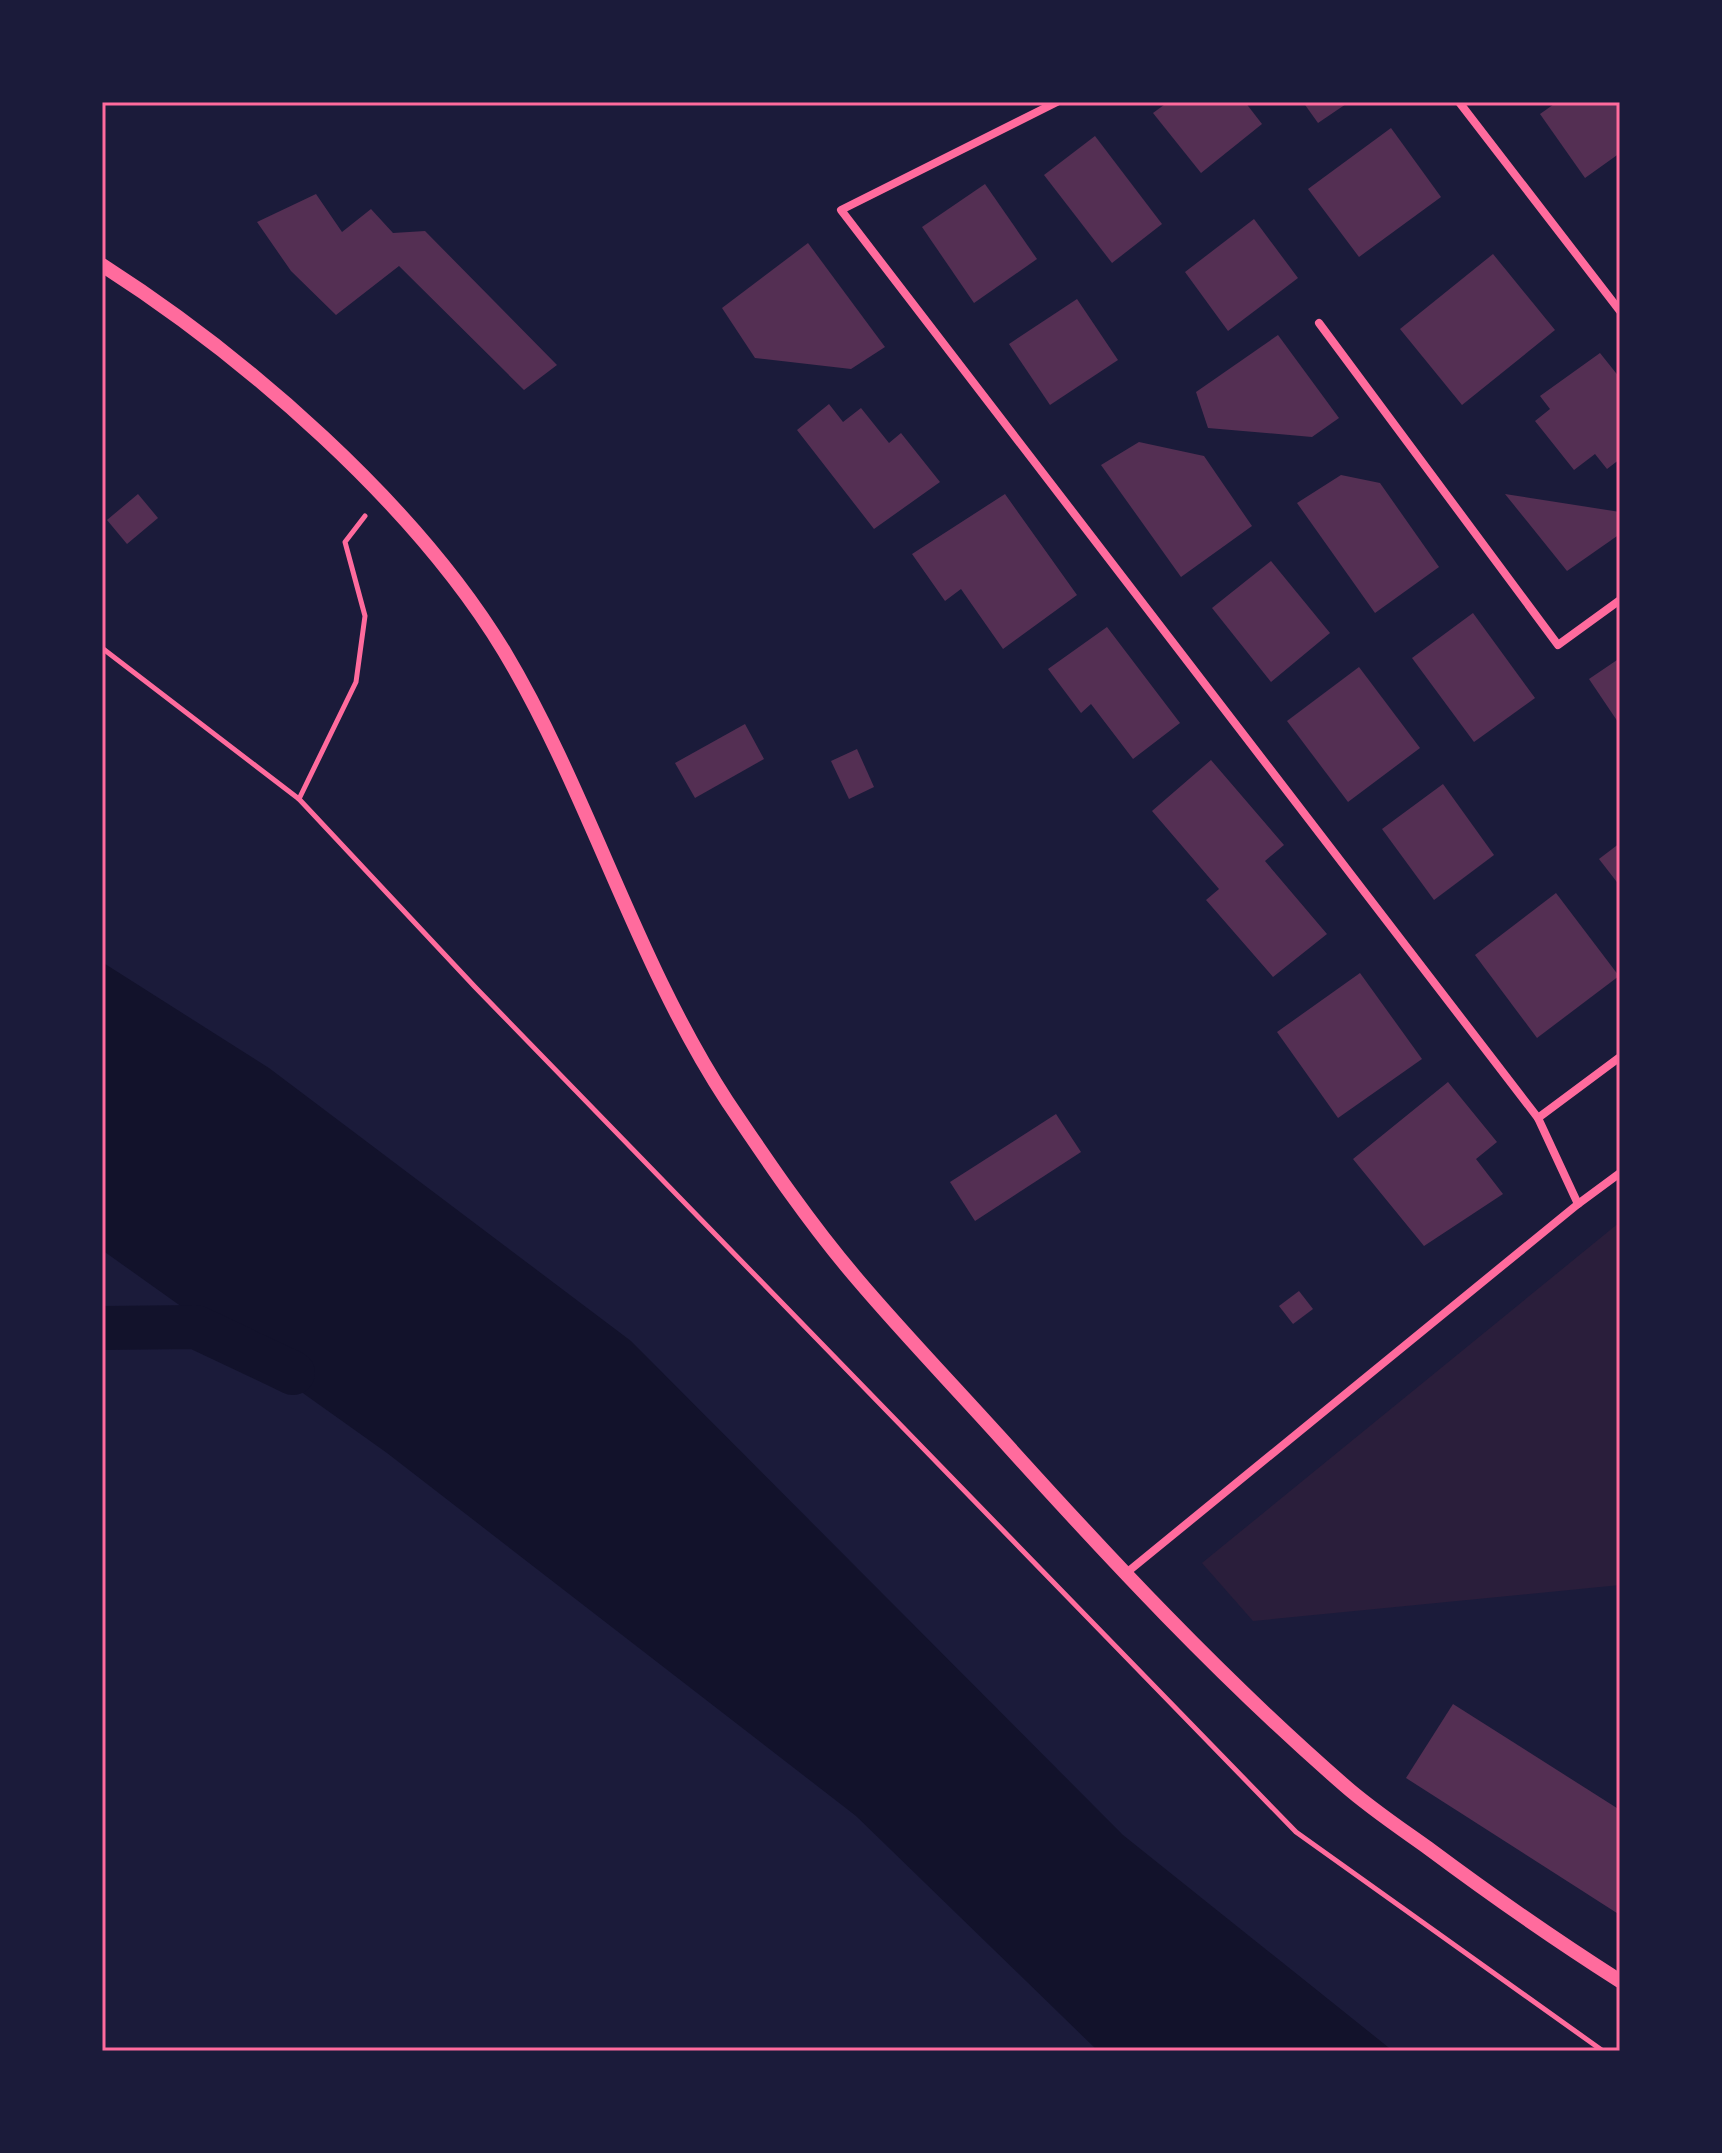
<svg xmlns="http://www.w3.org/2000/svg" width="1722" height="2153" viewBox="0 0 1722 2153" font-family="'Archivo Narrow',sans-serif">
  <rect width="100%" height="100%" fill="#1b1b3a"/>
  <!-- green -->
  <path fill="#2a1e3b" d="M1620,1222V1585L1253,1621L1202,1563Z"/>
  <!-- water -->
  <path fill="#12122b" d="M102,962L269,1068L631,1341L1123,1835L1393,2051H1098L856,1816L387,1453L102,1250Z"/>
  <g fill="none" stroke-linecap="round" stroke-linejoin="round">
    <!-- canal -->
    <path stroke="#12122b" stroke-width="44" d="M102,1328L196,1327L293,1373"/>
  </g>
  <!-- building -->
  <g fill="#542f53">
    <path d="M1168,102H1245L1262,124L1201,173L1153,113Z"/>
    <path d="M1303,102H1349L1318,123Z"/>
    <path d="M1557,102H1620V153L1585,178L1540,114Z"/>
    <path d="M1391,128L1441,197L1359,257L1308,189Z"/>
    <path d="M1095,136L1162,224L1112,263L1044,175Z"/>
    <path d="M985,184L1037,259L974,303L922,227Z"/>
    <path d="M316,194L342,232L371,209L393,233L425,231L557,365L524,390L399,266L336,315L291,271L257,222Z"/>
    <path d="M1254,219L1298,278L1228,331L1185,272Z"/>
    <path d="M808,243L885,347L851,369L755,358L722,308Z"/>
    <path d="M1493,254L1555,330L1462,405L1400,329Z"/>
    <path d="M1077,299L1118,360L1050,405L1009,344Z"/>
    <path d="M1278,335L1339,418L1312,437L1208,428L1196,392Z"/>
    <path d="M1600,353L1620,378V459L1607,469L1595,454L1574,470L1535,421L1550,409L1540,396Z"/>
    <path d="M829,404L843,422L861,408L889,443L901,433L940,482L874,529L797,430Z"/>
    <path d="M1139,442L1204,456L1252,526L1181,577L1101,465Z"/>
    <path d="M1341,475L1380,483L1439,567L1375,613L1297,503Z"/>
    <path d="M138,494L158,518L127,544L107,520Z"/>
    <path d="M1005,494L1077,595L1003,649L961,589L945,601L912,554Z"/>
    <path d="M1505,494L1620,512V534L1567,571Z"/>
    <path d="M1271,561L1330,633L1271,682L1212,608Z"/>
    <path d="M1473,613L1535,698L1474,742L1412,658Z"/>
    <path d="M1107,627L1180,723L1133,759L1091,704L1081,713L1048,669Z"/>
    <path d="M1620,658V725L1589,679Z"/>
    <path d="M1359,667L1420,748L1348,802L1287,721Z"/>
    <path d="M745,724L764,759L695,798L675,763Z"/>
    <path d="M857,749L874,787L849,799L831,761Z"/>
    <path d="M1211,760L1284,845L1265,861L1327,934L1273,977L1206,900L1219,889L1152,811Z"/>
    <path d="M1443,784L1494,855L1434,900L1382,829Z"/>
    <path d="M1620,843V886L1599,859Z"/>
    <path d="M1556,893L1619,976L1537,1038L1475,955Z"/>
    <path d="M1360,973L1422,1059L1338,1118L1277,1032Z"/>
    <path d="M1448,1082L1497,1142L1476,1159L1503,1194L1424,1246L1353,1159Z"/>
    <path d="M1056,1114L1081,1152L975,1221L950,1182Z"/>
    <path d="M1299,1291L1313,1309L1293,1324L1279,1306Z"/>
    <path d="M1453,1704L1620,1810V1915L1406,1778Z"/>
  </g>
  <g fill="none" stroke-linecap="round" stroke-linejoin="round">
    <!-- path -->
    <g stroke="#ff6b9d" stroke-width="5">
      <path d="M102,648L299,799L475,987L1296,1832L1603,2051"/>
      <path d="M299,799L356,682L365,616L345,542L365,516"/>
    </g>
    <!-- minor -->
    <g stroke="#ff6b9d" stroke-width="8">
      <path d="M1057,102L841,210L1538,1118L1578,1204"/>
      <path d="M1459,102L1620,311"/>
      <path d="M1319,323L1558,645L1620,600"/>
      <path d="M1538,1118L1620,1057"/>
      <path d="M1125,1574L1578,1204L1620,1173"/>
    </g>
    <!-- tertiary -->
    <path stroke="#ff6b9d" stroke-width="14" d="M102,265C247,358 414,503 504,651C590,795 635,960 727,1101C768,1162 810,1224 858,1280C903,1333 952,1384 999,1436C1109,1558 1220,1677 1344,1785C1370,1808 1400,1828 1428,1848C1491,1895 1554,1939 1620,1981"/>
  </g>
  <!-- border -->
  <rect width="1722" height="2153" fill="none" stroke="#1b1b3a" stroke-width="208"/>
  <rect x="104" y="104" width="1514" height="1945" fill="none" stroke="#ff6b9d" stroke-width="3"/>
</svg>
